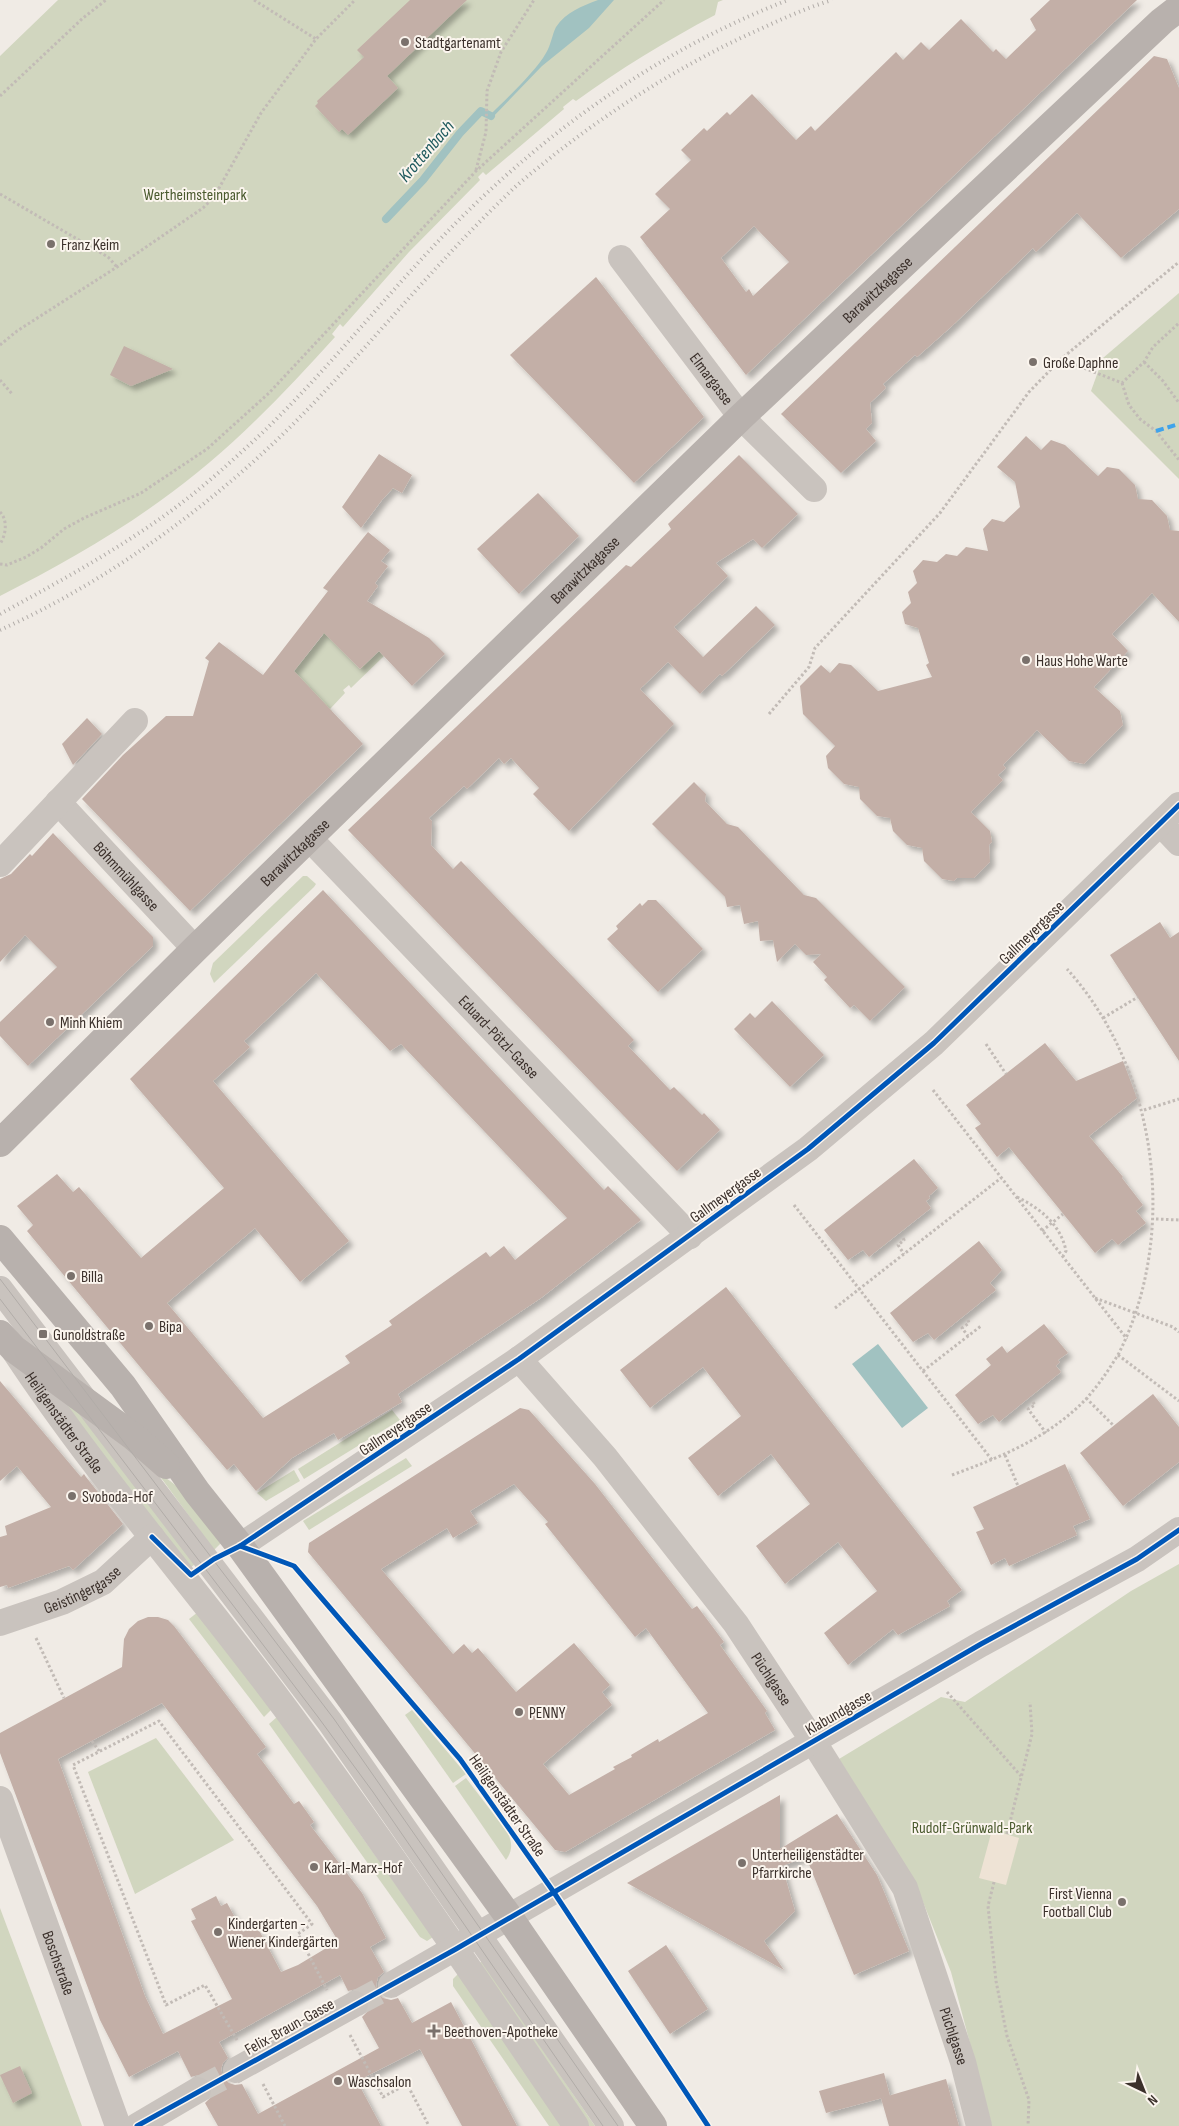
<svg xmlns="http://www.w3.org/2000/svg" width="1179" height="2126" viewBox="0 0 1179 2126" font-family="'Sofia Sans Condensed',sans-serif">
  <defs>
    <filter id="shadow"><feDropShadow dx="4.5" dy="4.5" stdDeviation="2.5" flood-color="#0004"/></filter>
  </defs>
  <rect width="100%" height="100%" fill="#f0ebe5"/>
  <!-- green -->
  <g fill="#d1d6bf">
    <path d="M58,0H723L718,2L715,15C666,41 620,69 576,101L573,99L563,107L564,109L486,175L483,172L478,177L480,180L409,252L343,327L340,324L332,334L335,337C282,396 225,455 160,501C109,538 55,568 0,596V56Z"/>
    <path d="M1179,293V479L1091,391L1103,358Z"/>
    <path d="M321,629L360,669L379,651L384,656L351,688L349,685L343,690L345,693L330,709L332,711L303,739L294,671L323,635Z"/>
    <path d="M303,876H307L316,884L314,887L214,983L210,974L213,963Z"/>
    <path d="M45,1388L72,1403L195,1564L189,1569Z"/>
    <path d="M392,1410L400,1420L304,1479L298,1469Z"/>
    <path d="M406,1458L412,1466L309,1530L303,1521Z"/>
    <path d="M294,1470L300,1481L266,1501L257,1493Z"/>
    <path d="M159,1475C183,1483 206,1524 221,1543L214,1550Z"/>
    <path d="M1179,1564V2126H992L951,1972L915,1882L839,1759L941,1697L965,1702L1131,1591Z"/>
    <path d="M198,1612L272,1709L264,1717L189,1619Z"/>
    <path d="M412,1710L466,1774L453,1783L405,1715Z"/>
    <path d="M277,1717L433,1937L427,1941L420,1937L269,1724Z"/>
    <path d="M156,1738L234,1840L135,1894L88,1772Z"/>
    <path d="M466,1778L508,1833C512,1843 513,1850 506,1860L455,1786Z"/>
    <path d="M0,1908L82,2126H0Z"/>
    <path d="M482,1961L595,2126H586L476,1966Z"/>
    <path d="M458,1974L563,2126H549L453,1986V1979Z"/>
  </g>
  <!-- plaza -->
  <path fill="#eee3d5" d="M992,1830L1019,1838L1006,1885L979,1878Z"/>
  <!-- water -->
  <g fill="#a1c2c1">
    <path d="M598,0H614L589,28L542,66L491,119V114C507,98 536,71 546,53C551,45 552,35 556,27C566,12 582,6 598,0Z"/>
    <path d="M878,1344L928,1408L902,1428L852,1364Z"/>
  </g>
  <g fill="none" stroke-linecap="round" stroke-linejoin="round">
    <!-- stream -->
    <path stroke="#a1c2c1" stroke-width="8" d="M386,219L423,180L460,133L481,111L491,116"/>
  </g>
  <!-- building -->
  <g fill="#c3afa7" fill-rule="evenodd" filter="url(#shadow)">
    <path d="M410,0H467L387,76L398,88L348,135L342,129L339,132L315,106L318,103L317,101L364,57L357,50Z"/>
    <path d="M1050,0H1137L746,375L640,237L670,209L655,194L691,160L681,150L704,128L707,131L727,112L730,115L752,94L796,140L811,126L815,131L896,52L903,60L921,42L929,50L961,19L993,52L996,49L1006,59L1036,30L1030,19ZM754,226L789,262L753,296L749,289L746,292L721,258Z"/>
    <path d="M1154,56L1167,59L1179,88V209L1121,258L1077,213L1036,252L1033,248L952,326L917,357L915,355L883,384L886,388L870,403L872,423L866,429L876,441L841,473L781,414Z"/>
    <path d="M596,277L704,417L634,483L510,355Z"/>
    <path d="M124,346L173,369L131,386L110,375Z"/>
    <path d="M1026,436L1041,450L1051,440L1065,445L1098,476L1107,467L1119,469L1135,485L1138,499L1152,500L1167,516L1170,530L1179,531V622L1152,593L1112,634L1128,651L1094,687L1120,711L1123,725L1084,764L1069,761L1037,730L1003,765L1006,768L998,775L1003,780L971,812L990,831L992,842L989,845L990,862L974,878H957L954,881L942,879L924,861L922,848L907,845L893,831L890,818L877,816L860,799L859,787L844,784L828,768L826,756L835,746L803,714L800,686L821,665L830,673L839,663L851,665L878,691L932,677L926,665L929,663L918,628L905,624L902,612L911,603L908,592L917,583L913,571L923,560L937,562L946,554L957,556L966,547L988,551L983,529L992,519L1004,522L1020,507L1015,482L997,467Z"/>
    <path d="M379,454L412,475L402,493L393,488L382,500L361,528L342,507Z"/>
    <path d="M739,455L798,514L762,548L753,539L716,563L728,576L674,627L703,657L756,606L775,625L722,676L720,674L700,694L668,662L640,689L674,724L569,831L533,794L539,788L511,758L504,764L499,758L467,789L464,786L429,818L432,821L431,845L453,869L461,861L634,1040L628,1046L670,1090L674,1087L702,1115L704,1113L720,1130L677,1171L348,830L626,565L631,567L671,529L668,524Z"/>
    <path d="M538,493L579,536L519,594L477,549Z"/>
    <path d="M368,532L390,550L381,561L388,566L375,583L378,586L367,601L429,638L445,654L412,686L379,651L360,669L324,633L294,671L363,744L190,911L82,799L123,755L166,716H193L209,661L205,658L219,642L263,675L328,591L323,588Z"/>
    <path d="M87,718L102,734L73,765L62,744Z"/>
    <path d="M694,782L706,794L705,801L727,824L738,827L804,895L816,898L905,987L870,1021L854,1005L850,1008L824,980L827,977L813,962L821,954L806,955L795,944L777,962L773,940L760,941L758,921L744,924L740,905L727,907L725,897L652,824Z"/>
    <path d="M53,833L153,937V946L28,1066L0,1036V1022L57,967L25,935L0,962V879L11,874L30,854L32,856Z"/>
    <path d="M323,890L604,1190L608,1186L641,1220L541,1298L398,1394L402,1402L338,1440L334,1433L292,1458L256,1491L234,1464L227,1470L166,1398L27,1231L33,1225L17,1206L57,1174L73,1192L79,1187L141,1258L224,1188L130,1079ZM316,973L390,1051L401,1044L567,1218L515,1260L504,1246L490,1257L486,1252L389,1321L392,1325L345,1356L350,1363L263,1418L167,1303L255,1228L300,1282L349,1241L213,1081L250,1047L244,1041Z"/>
    <path d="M648,900H656L703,949L658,992L607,939L618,929L616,926L640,903L642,906Z"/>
    <path d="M1160,922L1170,938L1179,932V1061L1110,955Z"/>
    <path d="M772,1001L824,1055L790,1087L734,1029L750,1013L755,1018Z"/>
    <path d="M1045,1043L1076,1081L1123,1061L1137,1098L1089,1136L1123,1177L1122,1178L1143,1205L1136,1211L1146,1223L1118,1245L1112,1239L1095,1253L1009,1147L997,1157L975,1128L981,1124L966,1105Z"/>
    <path d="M914,1159L938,1188L929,1196L930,1198L926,1201L931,1208L869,1257L863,1250L848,1260L824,1230Z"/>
    <path d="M979,1241L1002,1270L990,1283L996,1290L934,1340L928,1333L913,1342L890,1313Z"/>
    <path d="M726,1287L962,1590L947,1601L950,1606L898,1635L893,1629L848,1665L824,1633L877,1591L838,1542L785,1584L756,1546L810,1504L771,1454L718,1496L688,1458L741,1416L703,1367L650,1408L620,1370Z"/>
    <path d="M1044,1324L1068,1353L1058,1360L1060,1362L1056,1366L1061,1372L999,1422L993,1415L978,1424L955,1395L991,1365L986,1359L1002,1346L1007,1353Z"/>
    <path d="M0,1381L81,1477L84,1474L86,1477L123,1524L73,1570L69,1566L8,1588L7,1585L0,1587V1537L7,1535L5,1526L51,1507L17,1466L0,1481Z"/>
    <path d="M1153,1394L1179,1427V1462L1123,1506L1080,1453Z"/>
    <path d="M520,1408L529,1410L595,1484L692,1609L697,1606L724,1642L720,1645L767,1711L765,1713L775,1730L565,1852L555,1850L308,1552L309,1543ZM514,1484L548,1522L545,1524L635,1637L646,1628L708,1713L659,1742L658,1739L631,1755L632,1757L613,1767L615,1769L569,1795L543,1764L612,1705L602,1692L610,1685L574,1643L516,1692L478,1648L472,1653L464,1644L453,1654L381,1569L447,1528L453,1538L478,1523L470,1511Z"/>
    <path d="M1065,1464L1090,1519L1073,1526L1077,1535L1040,1552L1009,1566L1005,1558L991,1565L976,1532L984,1529L973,1507Z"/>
    <path d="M148,1617H158L168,1620L174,1626L266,1747L257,1754L294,1804L299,1801L314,1822L310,1825L362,1893L386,1938L370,1947L384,1972L378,1977L376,1985L378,1993L383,1998L391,2000L398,1998L412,2023L451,2002L517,2126H462L420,2049L357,2081L381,2126H218L205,2103L211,2097L213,2090L211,2083L205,2077L198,2075L191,2077L178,2051L129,2077L100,2020L0,1753V1733L122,1667L124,1639L129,1629L138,1621ZM162,1703L317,1906L338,1941L298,1965L281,1972L260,1932L252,1927L243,1932L227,1903L221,1906L216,1896L191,1909L196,1919L191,1921L232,1999L163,2034L145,1996L58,1759ZM340,1975L348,1991L356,1989L362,1991L368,1997L370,2005L368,2011L362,2017L379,2048L258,2114L242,2084L235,2085L229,2083L223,2077L221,2069L223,2063L228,2058L219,2042Z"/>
    <path d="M780,1795V1849L837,1814L877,1875L909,1951L854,1975L806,1857L782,1866L795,1911L764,1941L784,1970L627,1883Z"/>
    <path d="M666,1945L708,2009L670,2034L628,1971Z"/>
    <path d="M20,2066L32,2093L13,2103L0,2075Z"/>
    <path d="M884,2073L890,2096L826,2113L819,2091Z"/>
    <path d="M946,2079L959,2126H889L881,2098Z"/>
  </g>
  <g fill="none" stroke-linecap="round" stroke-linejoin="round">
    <!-- minor-tunnel -->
    <g stroke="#ccc6c0" stroke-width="26" stroke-dasharray="26 13" stroke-linecap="butt">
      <path d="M355,2004L391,1985"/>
      <path d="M198,2090L236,2070"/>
    </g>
    <!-- path -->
    <g stroke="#c2bbb6" stroke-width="3" stroke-dasharray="2.5 2.5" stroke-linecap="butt">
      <path d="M254,0L316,39"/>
      <path d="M0,96L83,18L106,0"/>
      <path d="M476,170L486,132L487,91L501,52L534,0"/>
      <path d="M0,194L108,257L117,267"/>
      <path d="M0,345L17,331L117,267L203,208L214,197L261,113L316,39L355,0"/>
      <path d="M1061,359L1122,383L1144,362L1153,347L1179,323"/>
      <path d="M1144,362L1163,381L1179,403"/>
      <path d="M0,380L13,395"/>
      <path d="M1122,383L1129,405L1140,419L1156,431L1179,460"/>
      <path d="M0,512C8,520 6,535 0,544"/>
      <path d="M0,564L7,565L26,557L41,548L64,529L84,518L141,493L207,449L269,393L476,171L664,0"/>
      <path d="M769,714L809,667L815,648L940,513L1029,392L1061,359L1179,262"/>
      <path d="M1103,1018L1138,997"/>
      <path d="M986,1044L1006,1074"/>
      <path d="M933,1090L1127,1339"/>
      <path d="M1144,1110L1179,1099"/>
      <path d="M1017,1197C1040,1208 1061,1225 1066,1251L1063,1256"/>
      <path d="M794,1205L992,1460"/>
      <path d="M1156,1219L1179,1220"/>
      <path d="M1042,1231L1063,1214"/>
      <path d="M903,1238L904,1240L898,1245L904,1254"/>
      <path d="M1095,1298L1173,1327L1179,1332"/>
      <path d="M835,1308L1001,1178"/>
      <path d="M968,1320L969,1323L962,1328L968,1336"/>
      <path d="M1118,1355L1179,1401"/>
      <path d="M923,1371L981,1326"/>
      <path d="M1086,1398L1114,1426"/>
      <path d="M1033,1402L1035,1405L1028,1409L1046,1433"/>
      <path d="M1005,1455L1018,1486"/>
      <path d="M952,1475C998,1458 1041,1441 1078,1407C1094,1392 1107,1373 1119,1353C1179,1233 1158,1070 1067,969"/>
      <path d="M36,1638L64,1698"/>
      <path d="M947,1692L1021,1776"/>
      <path d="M92,1741L99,1751"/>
      <path d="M1007,1834L1032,1734L1030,1702"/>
      <path d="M994,1882L988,1906L996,1981L1007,2036L1029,2100L1028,2126"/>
      <path d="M350,2035L383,2097L407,2084L429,2126"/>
      <path d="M237,2040L205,1985L166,2005L73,1765L159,1721L312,1924L298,1934L327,1990"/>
      <path d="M263,2084L285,2126"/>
    </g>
    <!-- minor -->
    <g stroke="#c9c3be" stroke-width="26">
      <path id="s1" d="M621,258L741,417L814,489"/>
      <path id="s2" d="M58,802L195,949"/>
      <path d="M1161,824L1179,843"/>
      <path id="s3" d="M309,838L690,1236"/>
      <path d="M0,864L135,721"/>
      <path d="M0,1289L330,1722L611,2126"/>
      <path id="s4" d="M15,1352C97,1476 196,1588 285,1708C386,1845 481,1986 576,2126"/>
      <path id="s5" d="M519,1359L605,1457L736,1624L813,1741L905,1888L963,2062L979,2126"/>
      <path d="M240,1546L519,1359L808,1149L934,1043L1179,805"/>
      <path id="s6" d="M0,1623L62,1602L103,1582L152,1537"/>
      <path id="s7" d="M0,1799L118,2126"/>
      <path d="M391,1985L981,1644L1137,1559L1179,1530"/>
      <path d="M236,2070L355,2004"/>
      <path d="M137,2126L198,2090"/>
    </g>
    <!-- major -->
    <g stroke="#b8b1ad" stroke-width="28">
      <path id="s8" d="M0,1143L195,949L741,417L1162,21L1179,8"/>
      <path d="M0,1239L123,1386L197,1492L240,1546L509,1917L653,2126"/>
      <path d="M0,1334L14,1349L134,1437L166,1465"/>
    </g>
    <!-- tram -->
    <g stroke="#b1aca8" stroke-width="1">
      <path d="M0,1279L334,1719L618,2126"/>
      <path d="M0,1299L318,1717L373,1792L603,2126"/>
    </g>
    <!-- rail -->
    <g stroke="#b1aca8" stroke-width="4" stroke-dasharray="1 4" stroke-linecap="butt">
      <path d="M0,614C55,584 110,554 161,518C197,493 230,463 262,433C328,370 384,297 447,232C543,133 659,50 788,0"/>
      <path d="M0,630C112,580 223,497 308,409C378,336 441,257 514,188C527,176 542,165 555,154C618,105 685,63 758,30C782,19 806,8 832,0"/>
    </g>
    <!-- quiet -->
    <path stroke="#3fa3eb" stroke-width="4" stroke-dasharray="8 4" stroke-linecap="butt" d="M1156,431L1179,424"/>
    <defs>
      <g id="cycleway">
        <path d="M152,1537L191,1575L214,1559L240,1546L519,1359L808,1149L934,1043L1179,805"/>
        <path d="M240,1546L294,1566L460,1759L553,1891L708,2126"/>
        <path d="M137,2126L456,1949L981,1644L1137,1559L1179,1530"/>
      </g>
    </defs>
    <!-- cycleway casing -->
    <use href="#cycleway" stroke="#fbf5ee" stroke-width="8"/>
    <!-- cycleway -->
    <use href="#cycleway" stroke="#0057b8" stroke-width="5"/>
  </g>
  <!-- markers -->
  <g fill="#7a716c" stroke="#fbf5ee" stroke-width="2">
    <circle cx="405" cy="42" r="5"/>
    <circle cx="51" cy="244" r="5"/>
    <circle cx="1033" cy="362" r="5"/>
    <circle cx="1026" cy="660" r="5"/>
    <circle cx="50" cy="1022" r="5"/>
    <circle cx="71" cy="1276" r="5"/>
    <circle cx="149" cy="1326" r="5"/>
    <rect x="38" y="1329" width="10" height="10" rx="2.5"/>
    <circle cx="72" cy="1496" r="5"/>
    <circle cx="519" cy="1712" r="5"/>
    <circle cx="742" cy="1863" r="5"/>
    <circle cx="314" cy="1867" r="5"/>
    <circle cx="1122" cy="1902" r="5"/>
    <circle cx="218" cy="1932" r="5"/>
    <path d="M431.5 2023.5h5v5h5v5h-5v5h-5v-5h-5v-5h5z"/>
    <circle cx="338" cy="2081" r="5"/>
  </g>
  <g text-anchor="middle" stroke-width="4" stroke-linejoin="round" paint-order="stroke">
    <!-- poi labels -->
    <g font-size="16" fill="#3b302b" stroke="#fbf5ee" text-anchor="start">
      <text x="415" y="48">Stadtgartenamt</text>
      <text x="61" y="250">Franz Keim</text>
      <text x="1043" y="368">Große Daphne</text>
      <text x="1036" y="666">Haus Hohe Warte</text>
      <text x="60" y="1028">Minh Khiem</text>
      <text x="81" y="1282">Billa</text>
      <text x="159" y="1332">Bipa</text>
      <text x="53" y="1340">Gunoldstraße</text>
      <text x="82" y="1502">Svoboda-Hof</text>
      <text x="529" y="1718">PENNY</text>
      <text x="752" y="1860">Unterheiligenstädter<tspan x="752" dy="18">Pfarrkirche</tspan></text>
      <text x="324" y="1873">Karl-Marx-Hof</text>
      <text x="1112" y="1899" text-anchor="end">First Vienna<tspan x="1112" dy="18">Football Club</tspan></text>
      <text x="228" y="1929">Kindergarten -<tspan x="228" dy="18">Wiener Kindergärten</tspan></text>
      <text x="444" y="2037">Beethoven-Apotheke</text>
      <text x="348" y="2087">Waschsalon</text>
    </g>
    <!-- park labels -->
    <g font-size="16" fill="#4a5a2e" stroke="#fbf5ee">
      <text x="195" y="200">Wertheimsteinpark</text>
      <text x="972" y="1833">Rudolf-Grünwald-Park</text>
    </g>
    <!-- street labels -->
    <g font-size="16" fill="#3b302b" stroke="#fbf5ee">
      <text dy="6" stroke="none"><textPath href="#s8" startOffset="1224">Barawitzkagasse</textPath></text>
      <text dy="6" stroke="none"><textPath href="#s1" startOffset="151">Elmargasse</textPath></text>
      <text dy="6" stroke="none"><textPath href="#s8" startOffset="819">Barawitzkagasse</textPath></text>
      <text dy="6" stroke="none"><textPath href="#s8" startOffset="414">Barawitzkagasse</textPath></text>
      <text dy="6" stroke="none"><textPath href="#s2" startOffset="101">Böhmmühlgasse</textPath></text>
      <text transform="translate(1031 932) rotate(-44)" y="6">Gallmeyergasse</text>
      <text dy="6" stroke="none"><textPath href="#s3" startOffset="275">Eduard-Pötzl-Gasse</textPath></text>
      <text transform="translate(725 1194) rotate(-36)" y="6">Gallmeyergasse</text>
      <text dy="6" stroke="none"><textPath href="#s4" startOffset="86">Heiligenstädter Straße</textPath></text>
      <text transform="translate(395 1428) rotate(-34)" y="6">Gallmeyergasse</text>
      <text dy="6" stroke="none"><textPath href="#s6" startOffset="89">Geistingergasse</textPath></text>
      <text dy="6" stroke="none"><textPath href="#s5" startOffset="408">Püchlgasse</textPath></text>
      <text transform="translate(838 1712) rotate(-30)" y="6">Klabundgasse</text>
      <text transform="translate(508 1805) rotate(55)" y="6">Heiligenstädter Straße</text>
      <text dy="6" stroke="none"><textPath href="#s7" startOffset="174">Boschstraße</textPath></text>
      <text transform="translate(289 2026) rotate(-29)" y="6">Felix-Braun-Gasse</text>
      <text dy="6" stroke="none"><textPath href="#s5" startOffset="812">Püchlgasse</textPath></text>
    </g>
    <!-- water labels -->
    <g font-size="18" font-style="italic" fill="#1f5a5e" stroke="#fbf5ee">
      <text transform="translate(426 151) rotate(-49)" y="6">Krottenbach</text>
    </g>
  </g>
  <!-- north arrow -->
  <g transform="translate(1144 2091) rotate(137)" stroke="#fbf5ee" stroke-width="4" paint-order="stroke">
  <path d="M0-4L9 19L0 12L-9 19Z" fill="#3b302b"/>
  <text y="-8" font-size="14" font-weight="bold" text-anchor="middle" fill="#3b302b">N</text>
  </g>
</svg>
